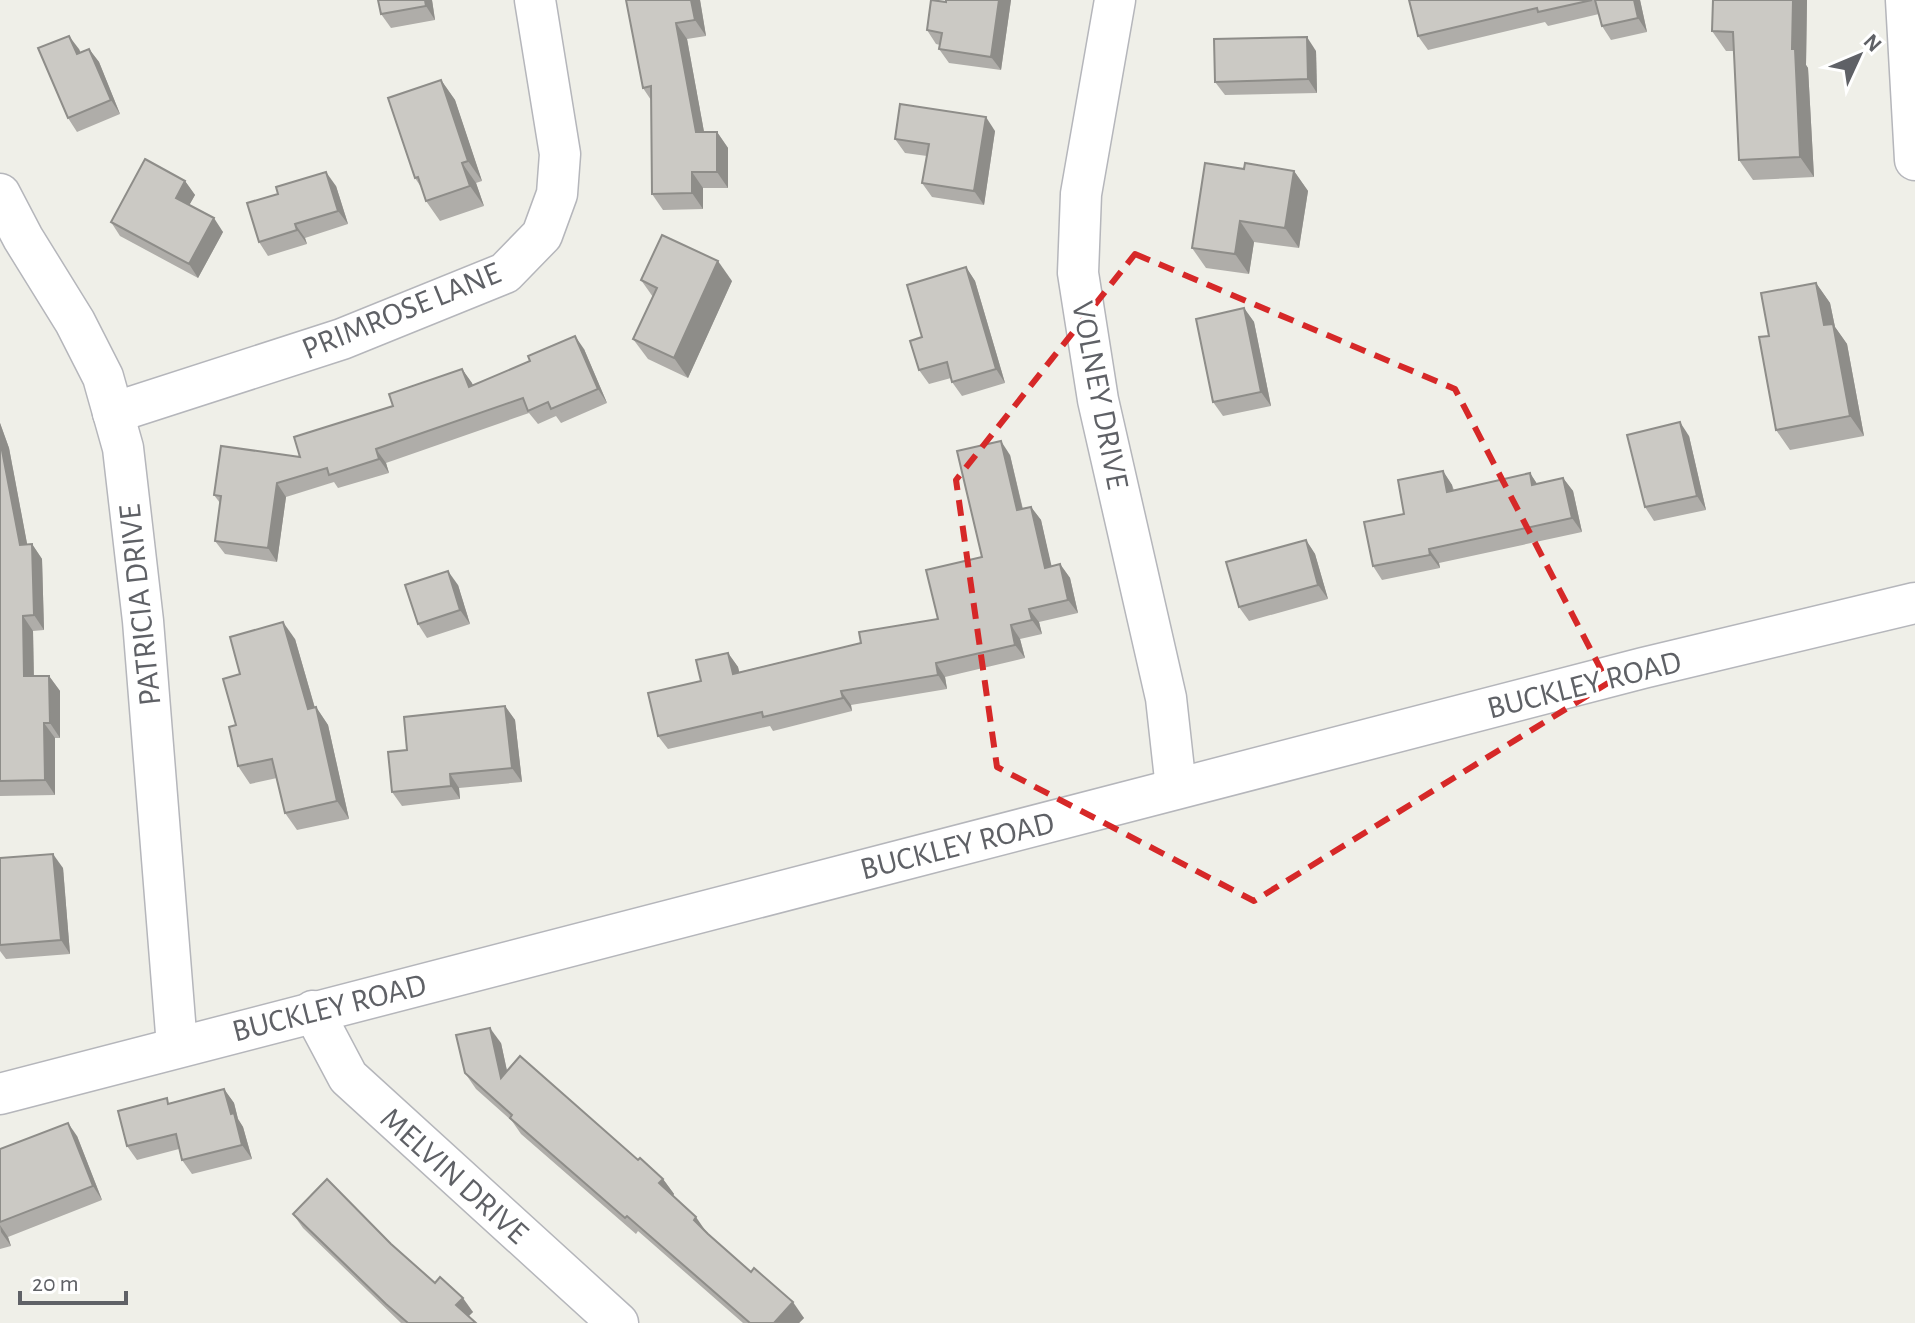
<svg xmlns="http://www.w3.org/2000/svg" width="1915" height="1323" viewBox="0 0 1915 1323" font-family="'Alegreya Sans',sans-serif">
  <rect width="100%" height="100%" fill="#efefe8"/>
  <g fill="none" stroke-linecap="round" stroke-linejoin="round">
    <defs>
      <g id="minor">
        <path d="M1115,0L1081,194L1078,273L1098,400L1166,698L1176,788"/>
        <path d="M1906,0L1915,160"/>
        <path d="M0,194L23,238L75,322L103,377L123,448L143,621L177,1046"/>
        <path d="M113,413L342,339L505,273L542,235L557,194L560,154L535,0"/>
        <path d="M313,1011L348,1077L618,1323"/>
        <path d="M0,1094L1643,668L1915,603"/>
      </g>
    </defs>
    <!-- minor casing -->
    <use href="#minor" stroke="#b5b6bb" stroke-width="43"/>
    <!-- minor -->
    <use href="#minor" stroke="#fff" stroke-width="40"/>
  </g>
  <!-- wall -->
  <g fill="#afada9">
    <path d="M432,0L435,20L391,28L381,14Z"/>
    <path d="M626,0H700L706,36L687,39L704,132H717L728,148V188H703V209L663,210L652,194L651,100L643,88Z"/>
    <path d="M1011,0L1001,70L949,63L939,49L940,45L936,44L927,30L946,2Z"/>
    <path d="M1409,0H1640L1647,32L1611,40L1602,26L1599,14L1548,26L1545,22L1428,50L1418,36Z"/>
    <path d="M1807,0L1806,65L1808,68L1814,177L1753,180L1739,160L1734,51H1726L1712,31Z"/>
    <path d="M79,49L80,52L89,49L99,62L120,114L77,132L68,118Z"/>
    <path d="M1316,51L1317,93L1225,95L1215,82Z"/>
    <path d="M441,80L455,100L482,181L476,183L484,206L440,221L426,201L421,187L415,178Z"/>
    <path d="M995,131L984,205L932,197L922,183L927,156L905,153L895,139Z"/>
    <path d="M1244,169L1294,171L1308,191L1299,248L1254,242L1249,274L1206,268L1192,248Z"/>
    <path d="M185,181L195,195L189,205L223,232L198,278L120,236L111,222Z"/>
    <path d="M336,186L348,224L305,238L307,244L268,256L259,242Z"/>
    <path d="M966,267L975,281L1005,383L962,396L952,382L951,378L929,384L919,370L922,337Z"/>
    <path d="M641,280L732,281L688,378L648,359L633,339L653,297Z"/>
    <path d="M1816,283L1830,303L1835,327L1847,344L1864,436L1790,450L1776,430L1769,336Z"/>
    <path d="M1244,308L1254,322L1271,406L1223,416L1213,402Z"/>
    <path d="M584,349L607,403L561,423L556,416L538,424L529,413L386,463L389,473L338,488L334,482L286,497L277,562L225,554L215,541L220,503L214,495L300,457L462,369L473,385Z"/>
    <path d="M0,423L9,448L27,544H32L42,559L44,630L33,631L34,676H49L60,691V738H55V795L0,796Z"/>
    <path d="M1689,436L1706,510L1654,521L1645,507Z"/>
    <path d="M1010,455L1023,509L1031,507L1041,520L1051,566L1060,564L1070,578L1078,613L1039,622L1042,634L1020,639L1025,658L945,677L947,689L851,705L852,711L773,731L770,726L668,749L658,736L701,681L728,653L738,667L739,672L861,643L938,619L982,557Z"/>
    <path d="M1443,471L1452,485L1454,490L1530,473L1537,484L1563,478L1573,491L1582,532L1439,563L1440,568L1382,580L1373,566L1404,514Z"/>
    <path d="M1306,540L1315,554L1328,599L1249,621L1239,607Z"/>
    <path d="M458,585L470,624L427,638L418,624Z"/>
    <path d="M295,639L315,708L316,707L328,725L349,819L297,830L285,813L277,778L250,784L238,766L236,725L240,674Z"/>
    <path d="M505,706L515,720L522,782L459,788L460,799L402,806L392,792L407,750Z"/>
    <path d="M0,858L63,868L70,954L6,959L0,951Z"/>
    <path d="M501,1043L507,1071L663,1179L674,1194L673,1196L707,1233L804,1318L799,1323H743L638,1231L636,1234L521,1134L512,1121L476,1089L465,1073Z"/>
    <path d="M224,1089L234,1103L238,1119L243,1127L252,1159L192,1174L182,1160L179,1149L137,1160L127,1146L170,1103Z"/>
    <path d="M77,1136L102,1200L8,1237L11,1246L0,1249V1149Z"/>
    <path d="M293,1214L391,1244L435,1283L473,1312L468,1316L476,1323H401L303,1228Z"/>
  </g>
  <!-- shaded-wall -->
  <g fill="#8e8d89">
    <path d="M425,0H432L435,20L426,6Z"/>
    <path d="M691,0H700L706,36L695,20Z"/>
    <path d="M999,0H1011L1001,70L991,57Z"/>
    <path d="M1634,0H1640L1647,32L1638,18Z"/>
    <path d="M1793,0H1807L1806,65L1808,68L1814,177L1800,157L1792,49Z"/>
    <path d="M676,23L687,39L707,148L696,132Z"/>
    <path d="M69,36L79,49L87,68L77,54Z"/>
    <path d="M1307,37L1316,51L1317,93L1308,79Z"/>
    <path d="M89,49L99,62L120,114L111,100Z"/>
    <path d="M441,80L455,100L482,181L468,161Z"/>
    <path d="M986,117L995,131L984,205L974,191Z"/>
    <path d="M717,132L728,148V188L717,172Z"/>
    <path d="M462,163L476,183L484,206L470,186Z"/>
    <path d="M1294,171L1308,191L1299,248L1285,228Z"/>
    <path d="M326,172L336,186L348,224L338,211Z"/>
    <path d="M692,172L703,188V209L692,193Z"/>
    <path d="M185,181L195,195L186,211L176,198Z"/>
    <path d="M214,218L223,232L198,278L189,264Z"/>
    <path d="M1240,221L1254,242L1249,274L1235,254Z"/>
    <path d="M295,224L305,238L307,244L297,230Z"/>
    <path d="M718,261L732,281L688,378L674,358Z"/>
    <path d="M966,267L975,281L1005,383L996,369Z"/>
    <path d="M1816,283L1830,303L1835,327L1847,344L1864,436L1850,416L1824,325Z"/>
    <path d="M1244,308L1254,322L1271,406L1261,392Z"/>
    <path d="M575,336L584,349L607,403L598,389Z"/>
    <path d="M462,369L472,383L478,400L469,387Z"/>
    <path d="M1680,422L1689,436L1706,510L1697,496Z"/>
    <path d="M0,423L9,448L30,559L20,545L0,440Z"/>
    <path d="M1001,441L1010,455L1026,524L1017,510Z"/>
    <path d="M376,449L386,463L389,473L379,459Z"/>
    <path d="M1443,471L1452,485L1456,506L1447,492Z"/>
    <path d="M1530,473L1539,487L1532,485Z"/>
    <path d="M1563,478L1573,491L1582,532L1572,518Z"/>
    <path d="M277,483L286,497L277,562L268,548Z"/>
    <path d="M1031,507L1041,520L1055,581L1045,568Z"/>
    <path d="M1306,540L1315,554L1328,599L1318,585Z"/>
    <path d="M32,544L42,559L44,630L34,615Z"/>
    <path d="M1429,549L1439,563L1440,568L1430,555Z"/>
    <path d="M1060,564L1070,578L1078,613L1068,600Z"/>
    <path d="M448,571L458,585L470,624L460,610Z"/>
    <path d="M1029,609L1039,622L1042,634L1032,620Z"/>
    <path d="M23,616L33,631L34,691L24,676Z"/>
    <path d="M283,622L295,639L320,726L308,709Z"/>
    <path d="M1011,625L1020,639L1025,658L1015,645Z"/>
    <path d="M728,653L738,667L743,687L733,674Z"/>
    <path d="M936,663L945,677L947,689L938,675Z"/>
    <path d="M49,676L60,691V738L50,723Z"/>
    <path d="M841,691L851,705L852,711L843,698Z"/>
    <path d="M505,706L515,720L522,782L512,768Z"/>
    <path d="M316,707L328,725L349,819L337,801Z"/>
    <path d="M44,723L55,738V795L45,780Z"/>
    <path d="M450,774L459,788L460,799L451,786Z"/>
    <path d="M53,854L63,868L70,954L61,940Z"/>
    <path d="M490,1028L501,1043L512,1094L501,1078Z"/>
    <path d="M224,1089L234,1103L238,1119L243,1127L252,1159L242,1145L231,1114Z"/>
    <path d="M68,1123L77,1136L102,1200L93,1186Z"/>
    <path d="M663,1179L674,1194L670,1199L659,1183Z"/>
    <path d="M696,1217L707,1233L694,1220Z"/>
    <path d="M0,1225L8,1237L11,1246L1,1232Z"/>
    <path d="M463,1298L473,1312L466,1319L456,1305Z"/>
    <path d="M793,1302L804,1318L799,1323H774Z"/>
  </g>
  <!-- building -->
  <g fill="#cbc9c4" stroke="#8e8d89" stroke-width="2">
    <path d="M378,0H425L426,6L381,14Z"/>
    <path d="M626,0H691L695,20L676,23L696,132H717V172H692V193L652,194L651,86L643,88Z"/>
    <path d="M931,0L946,2V0H999L991,57L939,49L942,33L927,30Z"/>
    <path d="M1409,0H1592L1538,12L1537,8L1418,36Z"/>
    <path d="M1595,0H1634L1638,18L1602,26Z"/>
    <path d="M1713,0H1793L1792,49H1795L1800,157L1739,160L1733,32L1712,31Z"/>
    <path d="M69,36L77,54L89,49L111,100L68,118L38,48Z"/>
    <path d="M1307,37L1308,79L1215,82L1214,39Z"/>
    <path d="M441,80L468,161L462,163L470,186L426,201L418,177L415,178L388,98Z"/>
    <path d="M900,104L986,117L974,191L922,183L929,144L895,139Z"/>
    <path d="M145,159L185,181L176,198L214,218L189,264L111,222Z"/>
    <path d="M1205,163L1244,169L1245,163L1294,171L1285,228L1240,221L1235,254L1192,248Z"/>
    <path d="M326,172L338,211L295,224L297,230L259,242L247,203L278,194L276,187Z"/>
    <path d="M662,235L718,261L674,358L633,339L657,288L641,280Z"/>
    <path d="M966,267L996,369L952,382L947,362L919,370L910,341L922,337L907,285Z"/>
    <path d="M1816,283L1824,325L1833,324L1850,416L1776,430L1759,337L1769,336L1761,293Z"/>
    <path d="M1244,308L1261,392L1213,402L1196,319Z"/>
    <path d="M575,336L598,389L551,409L548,402L528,411L523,398L376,449L379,459L329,475L327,468L277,483L268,548L215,541L221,496L214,495L221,446L300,457L294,437L393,406L389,394L462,369L469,387L530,361L528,356Z"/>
    <path d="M1680,422L1697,496L1645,507L1627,435Z"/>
    <path d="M0,440L20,545L32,544L34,615L23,616L24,676H49L50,723H44L45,780L0,781Z"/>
    <path d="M1001,441L1017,510L1031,507L1045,568L1060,564L1068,600L1029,609L1032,620L1011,625L1015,645L936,663L938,675L841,691L843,698L763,717L762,712L658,736L648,693L701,681L696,660L728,653L733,674L861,643L859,632L938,619L926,570L982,557L957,451Z"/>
    <path d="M1443,471L1447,492L1530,473L1532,485L1563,478L1572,518L1429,549L1430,555L1373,566L1364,522L1404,514L1398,480Z"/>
    <path d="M1306,540L1318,585L1239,607L1226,562Z"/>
    <path d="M448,571L460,610L418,624L405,585Z"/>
    <path d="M283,622L308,709L316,707L337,801L285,813L272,759L238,766L229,727L236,725L223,679L240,674L230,637Z"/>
    <path d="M505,706L512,768L450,774L451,786L392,792L388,752L407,750L404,717Z"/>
    <path d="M53,854L61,940L0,945V858Z"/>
    <path d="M490,1028L501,1078L520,1056L638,1160L640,1158L663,1179L659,1183L696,1217L694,1220L708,1234L751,1272L754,1268L793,1302L774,1323H750L627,1216L625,1218L510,1118L512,1115L465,1073L456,1035Z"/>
    <path d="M224,1089L231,1114L234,1113L242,1145L182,1160L176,1134L127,1146L118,1111L167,1098L168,1104Z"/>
    <path d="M68,1123L93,1186L0,1222V1149Z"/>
    <path d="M327,1179L391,1244L435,1283L440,1277L463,1298L456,1305L476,1323H408L386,1304L293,1214Z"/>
  </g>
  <!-- marked area -->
  <path fill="none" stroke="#d62828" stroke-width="6" stroke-dasharray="16 10" stroke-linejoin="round" d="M1135,254L1455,389L1608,683L1254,901L997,767L956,480Z"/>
  <g text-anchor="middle" stroke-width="6" stroke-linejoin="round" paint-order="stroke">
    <!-- street labels -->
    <g font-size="32" fill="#5f6166" stroke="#fff">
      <text transform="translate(401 310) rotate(-22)" y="11">PRIMROSE LANE</text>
      <text transform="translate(1101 395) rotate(79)" y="11">VOLNEY DRIVE</text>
      <text transform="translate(139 605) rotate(-96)" y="11">PATRICIA DRIVE</text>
      <text transform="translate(1584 684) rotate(-14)" y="11">BUCKLEY ROAD</text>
      <text transform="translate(957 845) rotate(-14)" y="11">BUCKLEY ROAD</text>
      <text transform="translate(329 1007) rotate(-14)" y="11">BUCKLEY ROAD</text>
      <text transform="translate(455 1175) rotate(42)" y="11">MELVIN DRIVE</text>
    </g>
  </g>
  <!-- north arrow -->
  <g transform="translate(1859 56) rotate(46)" stroke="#ffffff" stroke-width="6" paint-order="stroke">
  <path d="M0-6L14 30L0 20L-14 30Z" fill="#5f6166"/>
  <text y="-12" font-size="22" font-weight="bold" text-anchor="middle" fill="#5f6166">N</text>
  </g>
  <!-- scale -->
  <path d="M20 1291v12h106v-12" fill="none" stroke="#5f6166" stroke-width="4"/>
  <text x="32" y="1291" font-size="24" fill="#5f6166" stroke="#ffffff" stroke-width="6" paint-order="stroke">20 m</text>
</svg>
